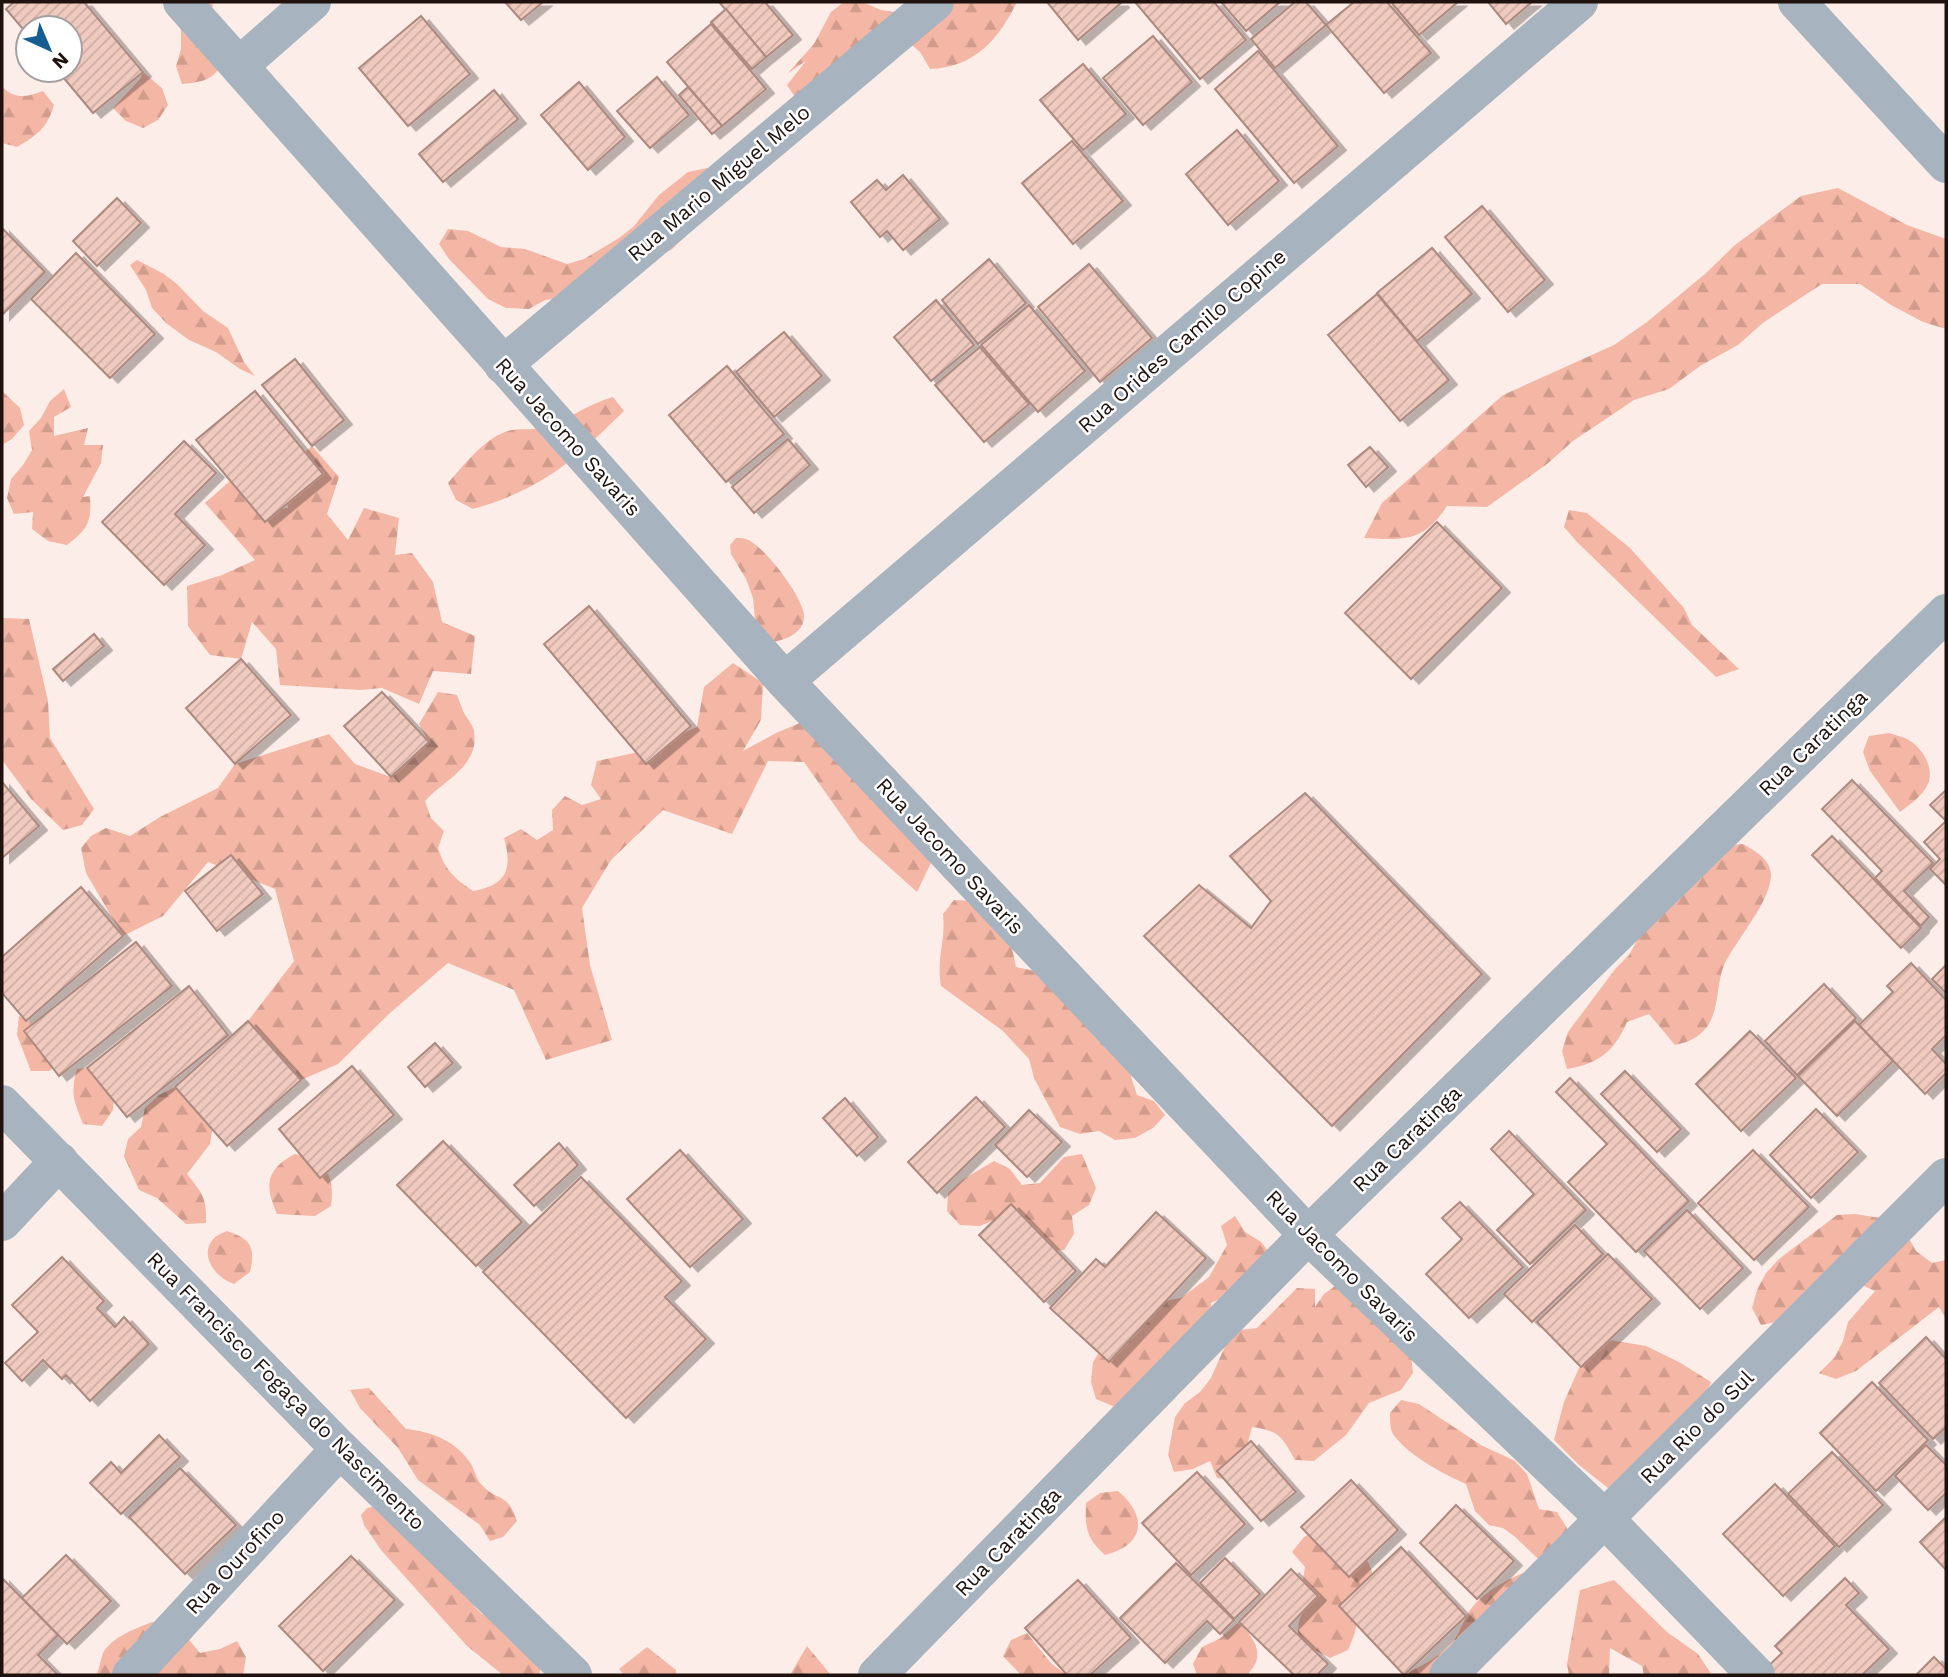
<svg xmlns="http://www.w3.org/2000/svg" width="1948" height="1677" viewBox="0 0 1948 1677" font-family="'Work Sans',sans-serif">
  <defs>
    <pattern id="forest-firs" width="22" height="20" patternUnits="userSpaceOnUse" patternTransform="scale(1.75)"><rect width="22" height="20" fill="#f5b7a5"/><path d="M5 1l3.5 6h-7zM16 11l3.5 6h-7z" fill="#d29c8d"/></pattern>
    <pattern id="building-hatch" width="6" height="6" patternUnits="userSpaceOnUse" patternTransform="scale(1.75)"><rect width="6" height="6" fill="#f0cabf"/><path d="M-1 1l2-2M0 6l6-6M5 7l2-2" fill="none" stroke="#cdaca3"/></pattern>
    <filter id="shadow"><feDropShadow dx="8" dy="4.5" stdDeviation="0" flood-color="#0004"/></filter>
  </defs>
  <rect width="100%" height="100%" fill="#fdede8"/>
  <!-- forest -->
  <g fill="url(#forest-firs)">
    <path d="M180,2H210L213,5L207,24L226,57C215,79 206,82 182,84L176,66L181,49V30L174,12Z"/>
    <path d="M844,2L865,3L881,10L899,13L922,2H1017C999,39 974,68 930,69L920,52L905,39L797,100L787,85L806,61L788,73L814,44L831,12Z"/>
    <path d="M143,72L162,88L168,105L158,120L143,128L126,121L113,108L140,79Z"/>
    <path d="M2,86C14,100 27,97 43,91L54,105C47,128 38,135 17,147L2,143Z"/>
    <path d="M707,168L719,185L687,235L671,250L565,298L545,300L529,309L506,308L488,299L449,259L439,244L448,229L468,231L501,247L525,249L567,264L584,259L619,238L634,226L659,195L688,172Z"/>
    <path d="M1838,188L1907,225L1946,239V329L1923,322L1891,305L1860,284H1822L1764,322L1738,345L1700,366L1669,389L1634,400L1573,441L1547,464L1487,507L1447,506C1423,543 1404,540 1364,538L1382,503L1503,395L1614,345L1647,322L1705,274L1735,245L1801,196Z"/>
    <path d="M137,260L164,274L177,284L203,311L228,328L244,362L255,376L240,369L216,352L189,340L166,323L152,308L146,290L130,265Z"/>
    <path d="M64,389L71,407L54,417V436L88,428L84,445H103L101,463L83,497L90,496C92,522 87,530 67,545L48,541L32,529L33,512L14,514L7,498L11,479L23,465L32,450L29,431L41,418L50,401Z"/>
    <path d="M2,391L20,408L24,425L12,439L2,445Z"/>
    <path d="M613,397L624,411C573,461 543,489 473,509L456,500L448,483C463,466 483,440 505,432C517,427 531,431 543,428C567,420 588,404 613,397Z"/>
    <path d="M312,446L339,477L327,514L348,540L364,508L399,518L395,555L412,553L433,582L442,622L475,636L471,674L433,671L419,704L382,688L360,690L280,685L276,649L252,622L241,659L210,655L188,626L187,586L222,575L255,560L205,503L231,480L254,509L288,508L284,470Z"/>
    <path d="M1569,510L1587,513L1630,548L1684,608L1692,625L1739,669L1716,677L1577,542L1564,527Z"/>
    <path d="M736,538C739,538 744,538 746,539C764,545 804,598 804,616C804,635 783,640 769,643L755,619L753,598L746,579L731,554L730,545Z"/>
    <path d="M2,618L29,619L48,701L50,738L94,809L82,825L63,830L31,799L2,760Z"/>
    <path d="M733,663L763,683L761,720L743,751L776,733L814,717L943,838L917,892L859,840L804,762L768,761L732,834L663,810L611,860L582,908L590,965L612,1040L546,1060L514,990L448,963L390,1013L338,1064L301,1080L248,1021L294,961L275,889L208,862L163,916L123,936L86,873L81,848L91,836L106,828L130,836L160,817L218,788L235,764L329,734L355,764L391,777L429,742L419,724L438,692L457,695C459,700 461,706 463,711C466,718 473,724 474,731C480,766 444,780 425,801L431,818L444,831L438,848C445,870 454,878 473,891C506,885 513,870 504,838L521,829L537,840L553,830L552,810L565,796L582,805L601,799L591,785L597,761L634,753L697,727L704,687Z"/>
    <path d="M1889,733C1894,735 1900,736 1905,738C1921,745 1935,767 1928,784C1923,796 1909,805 1900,812L1870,771L1863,752L1869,736Z"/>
    <path d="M1743,844C1755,851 1770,859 1771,874C1772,900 1736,940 1724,965C1716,984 1720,1008 1707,1027C1698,1038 1689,1042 1675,1045L1649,1014L1627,1022C1614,1052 1598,1064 1567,1069L1562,1051L1568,1032L1616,968L1629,955L1639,937L1721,846Z"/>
    <path d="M954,900L990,902L1012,948L1016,967L1034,971L1137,1059L1131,1077L1137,1095L1154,1101L1165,1115L1153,1128L1135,1138L1115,1140L1099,1131L1080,1134L1060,1127L1034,1078L1029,1059L1003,1031L941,986C936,958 946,941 943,914Z"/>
    <path d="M19,1016L41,1028L62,1057L50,1071H31L17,1035Z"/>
    <path d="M87,1068L103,1077L115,1091L113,1110L102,1126L83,1124C74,1101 70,1093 77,1069Z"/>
    <path d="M175,1087L197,1094L213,1125L210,1144L187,1174C202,1193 207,1198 206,1223L186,1224L157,1198L139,1190L124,1156L128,1139L141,1127L145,1108L159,1095Z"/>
    <path d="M295,1154C326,1161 335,1175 331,1206L315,1216L277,1214C264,1185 266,1169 295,1154Z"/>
    <path d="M1082,1154L1096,1188L1089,1205L1072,1216L1074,1234L1064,1250L1048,1251L997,1219L980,1226L960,1225L947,1211L948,1193L962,1180L994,1161L1010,1169L1022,1185L1040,1183L1064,1157Z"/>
    <path d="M1855,1214L1893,1220L1906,1233L1916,1251L1932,1263L1946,1260V1319L1939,1307L1856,1371L1836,1379L1819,1373L1835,1357L1843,1341L1848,1322L1875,1291L1858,1283L1786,1320L1761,1325L1752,1308L1757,1290L1766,1273L1779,1259L1837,1215Z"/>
    <path d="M1235,1216L1245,1232L1261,1242L1272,1256L1248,1286L1211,1303V1321L1115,1407L1096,1399L1091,1382L1093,1362L1108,1338L1163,1301L1181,1298L1209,1277L1227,1245L1221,1226Z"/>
    <path d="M227,1231C250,1239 256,1246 250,1272L234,1284C208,1275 194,1242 227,1231Z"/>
    <path d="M1339,1283L1411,1354L1413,1373L1401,1390L1369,1403L1346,1435L1314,1461L1295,1460C1282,1437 1280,1431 1252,1427L1238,1481L1217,1478L1210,1461L1193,1469L1174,1472L1168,1455L1175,1417L1185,1403L1200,1392L1211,1378L1226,1344L1239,1330L1257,1328L1297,1288L1315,1289V1307L1324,1294Z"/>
    <path d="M1610,1340L1646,1346L1679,1362L1711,1382L1697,1417L1608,1488L1579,1465L1554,1440L1564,1402L1579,1368Z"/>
    <path d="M369,1388L406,1429C433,1432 456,1441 471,1464C475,1470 476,1479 481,1484C498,1503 507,1491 517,1521L503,1537L490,1541L480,1525L418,1480L398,1448L360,1408L350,1390Z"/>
    <path d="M1401,1400L1419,1404L1481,1445L1515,1461L1527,1474L1539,1509L1557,1512L1567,1528L1572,1546L1551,1571L1514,1536L1503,1528L1489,1525L1475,1511L1466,1484C1445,1475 1406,1454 1393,1434C1390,1429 1390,1419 1390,1413Z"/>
    <path d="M1118,1491C1148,1516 1145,1545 1105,1555C1086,1538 1085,1528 1086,1503L1100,1493Z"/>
    <path d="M377,1506L458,1580L475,1607L482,1614L490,1617L541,1667L539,1675H503L467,1646L381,1550L364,1525L361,1515L367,1508Z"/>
    <path d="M1320,1528L1366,1557L1373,1574L1358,1613L1355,1633L1348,1650L1330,1658L1297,1641L1299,1621L1306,1604L1302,1586L1305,1567L1292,1552L1304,1537Z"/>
    <path d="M1532,1570L1439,1675H1404C1418,1667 1434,1660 1446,1649C1457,1640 1460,1629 1466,1617C1477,1595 1509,1577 1532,1570Z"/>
    <path d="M1614,1580L1667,1632L1698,1654L1712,1675H1644L1642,1666L1610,1648L1609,1675H1569L1567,1664L1580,1590Z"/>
    <path d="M152,1622L175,1623L200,1653L220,1649L237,1641L246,1657L243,1675H96C100,1668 100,1661 103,1653C112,1637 136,1628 152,1622Z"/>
    <path d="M1239,1622C1255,1640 1267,1655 1247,1675H1197L1193,1664L1202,1647L1219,1639Z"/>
    <path d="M1027,1633L1051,1663L1066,1675H1021L1003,1656L1011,1640Z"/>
    <path d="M807,1646L831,1675H790Z"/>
    <path d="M647,1647L676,1670V1675H624L619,1669Z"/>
  </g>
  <!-- building -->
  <g fill="url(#building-hatch)" stroke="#ad8a80" stroke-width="2" filter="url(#shadow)">
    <path d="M14,2H84L143,72L93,113L57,70H70V28H28V35L6,9Z"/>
    <path d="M505,2H543L521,20Z"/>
    <path d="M719,2H765L793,35L766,57Z"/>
    <path d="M1047,2H1120L1121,3L1078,40Z"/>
    <path d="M1135,2H1214L1246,40L1200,79Z"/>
    <path d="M1221,2H1280L1246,31Z"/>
    <path d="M1295,2H1306L1326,25L1275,68L1251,39Z"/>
    <path d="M1354,2H1387L1431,53L1384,93L1326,25Z"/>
    <path d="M1391,2H1458L1419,35Z"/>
    <path d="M1488,2H1532L1506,24Z"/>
    <path d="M726,9L766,57L752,69L711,22Z"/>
    <path d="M421,16L470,74L408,126L359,68Z"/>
    <path d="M711,24L766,89L722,126L667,62Z"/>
    <path d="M1153,36L1192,82L1143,125L1103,78Z"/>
    <path d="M1258,51L1338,146L1294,183L1215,89Z"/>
    <path d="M1083,64L1126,114L1083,150L1040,100Z"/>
    <path d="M657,77L689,115L650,148L617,111Z"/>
    <path d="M579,82L625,137L588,170L541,115Z"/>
    <path d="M688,87L722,126L712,134L679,95Z"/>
    <path d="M494,90L518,119L443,182L419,154Z"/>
    <path d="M1237,130L1279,181L1228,225L1186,174Z"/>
    <path d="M1072,141L1123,201L1073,244L1022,183Z"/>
    <path d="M903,175L940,219L903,250L887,231L880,237L851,202L877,180L886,190Z"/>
    <path d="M117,198L141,223L97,266L73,241Z"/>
    <path d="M1482,206L1545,280L1508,312L1445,237Z"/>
    <path d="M2,228L45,272L2,315Z"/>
    <path d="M1432,248L1472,294L1417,341L1377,293Z"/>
    <path d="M76,253L155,334L110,378L31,299Z"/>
    <path d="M989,259L1026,303L978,344L942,300Z"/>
    <path d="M1089,264L1152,338L1100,382L1038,307Z"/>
    <path d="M1377,294L1449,380L1400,421L1328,335Z"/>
    <path d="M936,300L974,345L931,381L894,337Z"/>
    <path d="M1029,305L1085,371L1038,412L981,345Z"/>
    <path d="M784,332L822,376L774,417L736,372Z"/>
    <path d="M980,347L1029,404L984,442L935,385Z"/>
    <path d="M295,359L344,420L312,446L262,385Z"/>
    <path d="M727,366L784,434L726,482L669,415Z"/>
    <path d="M255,391L323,474L265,522L196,440Z"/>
    <path d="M788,439L810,465L754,513L732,487Z"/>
    <path d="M184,441L216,473L175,514L205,545L164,585L102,522Z"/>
    <path d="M1370,447L1388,467L1366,487L1348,465Z"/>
    <path d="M1437,522L1502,588L1411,679L1345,613Z"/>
    <path d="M589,606L691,726L646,764L544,644Z"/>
    <path d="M94,634L104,646L63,681L53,669Z"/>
    <path d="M241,659L291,715L235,764L186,708Z"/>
    <path d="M382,692L429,742L391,777L344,726Z"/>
    <path d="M1852,780L1933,863L1904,891L1929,917L1921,926L1875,878L1882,871L1822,809Z"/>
    <path d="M2,782L39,826L2,858Z"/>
    <path d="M1946,790V885L1930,869L1940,859L1924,842L1946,821L1930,805Z"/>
    <path d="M1305,793L1482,974L1332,1126L1144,936L1199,885L1251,928L1271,901L1230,856Z"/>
    <path d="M1832,836L1921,928L1901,948L1812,855Z"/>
    <path d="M231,855L263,894L217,931L185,891Z"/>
    <path d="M81,887L123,936L26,1021L2,993V957Z"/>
    <path d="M136,942L172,986L59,1076L24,1031Z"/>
    <path d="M1911,963L1946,1000V1035L1932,1049L1946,1064V1073L1925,1094L1859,1025L1893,992L1887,986Z"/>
    <path d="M1946,965V993L1932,979Z"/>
    <path d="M1824,984L1856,1018L1797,1075L1765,1041Z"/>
    <path d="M189,986L228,1035L127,1117L87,1068Z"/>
    <path d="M248,1021L301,1080L227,1146L175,1087Z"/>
    <path d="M1855,1021L1893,1061L1837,1116L1798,1076Z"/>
    <path d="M1750,1031L1796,1078L1741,1131L1696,1084Z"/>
    <path d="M435,1043L453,1063L425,1087L408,1067Z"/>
    <path d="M352,1066L394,1115L320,1178L279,1129Z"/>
    <path d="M1625,1071L1681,1129L1657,1152L1601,1094Z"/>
    <path d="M1570,1078L1689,1201L1636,1252L1568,1182L1607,1144L1556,1092Z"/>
    <path d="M976,1097L1005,1127L937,1193L908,1162Z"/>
    <path d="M845,1098L878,1137L857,1156L823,1118Z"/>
    <path d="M1816,1109L1858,1152L1811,1198L1770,1155Z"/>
    <path d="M1029,1110L1062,1142L1027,1177L995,1145Z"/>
    <path d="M1509,1131L1586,1210L1530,1264L1497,1230L1534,1194L1491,1149Z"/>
    <path d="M443,1141L522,1222L476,1266L397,1185Z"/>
    <path d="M559,1143L578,1165L534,1206L514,1185Z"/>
    <path d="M680,1150L743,1219L690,1267L627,1199Z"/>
    <path d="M1753,1150L1809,1207L1754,1260L1698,1203Z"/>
    <path d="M581,1177L682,1281L665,1297L706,1339L626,1418L483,1272Z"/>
    <path d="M1460,1202L1523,1267L1469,1318L1426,1274L1462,1239L1442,1218Z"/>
    <path d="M1011,1204L1076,1271L1044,1302L979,1235Z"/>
    <path d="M1687,1210L1743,1268L1700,1309L1644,1251Z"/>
    <path d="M1156,1212L1206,1258L1109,1362L1050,1308L1096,1259L1105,1267Z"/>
    <path d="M1575,1225L1603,1254L1532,1322L1504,1294Z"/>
    <path d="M1608,1254L1652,1299L1581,1367L1537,1322Z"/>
    <path d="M62,1257L104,1301L97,1308L115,1327L124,1317L149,1344L90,1401L66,1375L62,1379L43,1360L22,1381L5,1363L38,1332L12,1305Z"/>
    <path d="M1926,1337L1946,1359V1427L1933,1439L1879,1383Z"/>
    <path d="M1872,1382L1928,1440L1876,1491L1820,1433Z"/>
    <path d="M159,1435L180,1457L121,1514L90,1483L111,1462L121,1473Z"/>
    <path d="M1251,1441L1296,1492L1261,1521L1217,1471Z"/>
    <path d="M1926,1445L1946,1465V1493L1928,1510L1895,1476Z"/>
    <path d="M1832,1452L1883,1505L1839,1547L1788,1494Z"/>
    <path d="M180,1468L236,1525L185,1574L129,1517Z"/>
    <path d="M1197,1472L1245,1524L1191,1575L1142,1523Z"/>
    <path d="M1351,1480L1398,1530L1349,1577L1301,1527Z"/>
    <path d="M1775,1484L1835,1546L1783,1596L1723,1534Z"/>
    <path d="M1456,1505L1514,1561L1477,1599L1420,1543Z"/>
    <path d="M1946,1517V1570L1920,1542Z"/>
    <path d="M1401,1547L1466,1616L1404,1675L1339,1606Z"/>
    <path d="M66,1555L111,1601L67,1644L22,1598Z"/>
    <path d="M351,1556L395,1600L323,1671L279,1626Z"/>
    <path d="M1225,1558L1260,1594L1234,1619L1200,1583Z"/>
    <path d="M1176,1563L1234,1620L1220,1634L1207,1621L1165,1663L1120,1618Z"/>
    <path d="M1291,1569L1318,1596L1289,1626L1328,1664L1317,1675H1294L1239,1622Z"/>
    <path d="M2,1578L58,1635L38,1655L58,1675H2Z"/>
    <path d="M1845,1578L1859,1593L1846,1605L1889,1649L1862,1675H1768L1764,1670L1782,1653L1775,1646Z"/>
    <path d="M1078,1580L1131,1638L1090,1675H1067L1025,1628Z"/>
    <path d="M1934,1657L1946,1669V1675H1916Z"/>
  </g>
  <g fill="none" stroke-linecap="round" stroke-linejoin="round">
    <!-- minor -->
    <g stroke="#a7b3be" stroke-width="38">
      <path d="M182,2L785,681L1308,1235L1605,1519L1756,1675"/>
      <path d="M1797,2L1946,164"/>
      <path d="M240,65L312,2"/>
      <path d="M503,365L935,2"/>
      <path d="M785,681L1579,2"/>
      <path d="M2,1104L340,1449L573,1675"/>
      <path d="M2,1222L59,1161"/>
      <path d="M131,1675L340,1449"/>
      <path d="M877,1675L1308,1235L1946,613"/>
      <path d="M1448,1675L1946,1177"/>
    </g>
  </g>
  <g text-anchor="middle" stroke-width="5" stroke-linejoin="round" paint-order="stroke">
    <!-- street labels -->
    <g font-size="21" fill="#1f120e" stroke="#fff">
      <text transform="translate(719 183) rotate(-40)" y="7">Rua Mario Miguel Melo</text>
      <text transform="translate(1182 341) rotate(-41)" y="7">Rua Orides Camilo Copine</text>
      <text transform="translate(568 437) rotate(48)" y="7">Rua Jacomo Savaris</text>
      <text transform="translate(1813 743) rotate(-44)" y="7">Rua Caratinga</text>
      <text transform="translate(950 856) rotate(47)" y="7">Rua Jacomo Savaris</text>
      <text transform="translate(1407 1139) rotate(-44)" y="7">Rua Caratinga</text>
      <text transform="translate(1342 1266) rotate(45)" y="7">Rua Jacomo Savaris</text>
      <text transform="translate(286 1391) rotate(45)" y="7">Rua Francisco Fogaça do Nascimento</text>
      <text transform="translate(1697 1427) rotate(-45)" y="7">Rua Rio do Sul</text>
      <text transform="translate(1008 1542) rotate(-46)" y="7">Rua Caratinga</text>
      <text transform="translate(235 1562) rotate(-47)" y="7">Rua Ourofino</text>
    </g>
  </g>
  <!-- border -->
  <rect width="1948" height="1677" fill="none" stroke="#1f120e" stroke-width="7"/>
  <!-- north arrow -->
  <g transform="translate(49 49) rotate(136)"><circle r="33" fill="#ffffff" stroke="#a5a09f" stroke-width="2"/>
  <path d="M0-5L12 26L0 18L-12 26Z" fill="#175d91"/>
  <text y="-10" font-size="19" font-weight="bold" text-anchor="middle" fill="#1f120e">N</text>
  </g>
</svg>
